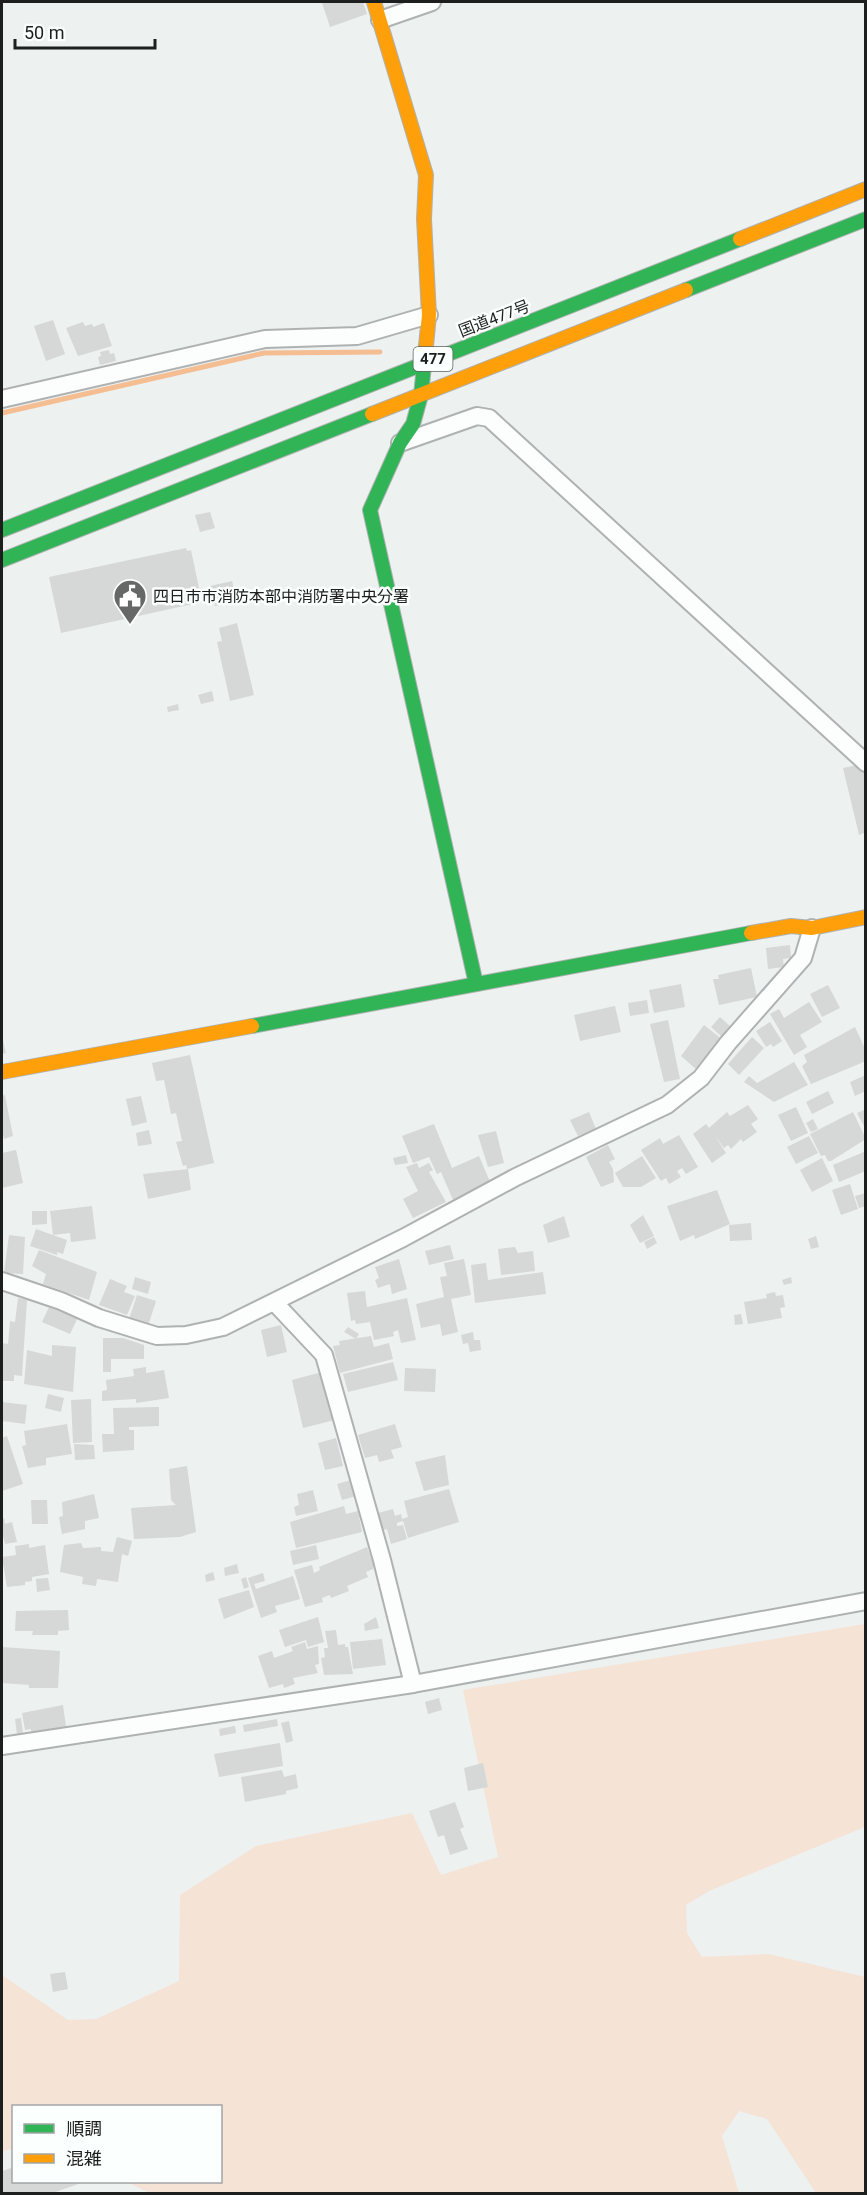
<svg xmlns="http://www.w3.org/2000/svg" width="867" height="2195" viewBox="0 0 867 2195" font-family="Roboto,'Noto Sans JP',sans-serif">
  <rect width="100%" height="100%" fill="#edf1f0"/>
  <!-- green -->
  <path fill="#f5e3d6" d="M865,1624V1827L709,1891L686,1905L687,1933L702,1957L769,1954L865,1977V2193H816L767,2119L739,2111L722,2136L739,2193H149L127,2182H220V2106H14L13,2149L2,2151V1975L68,2020L96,2019L179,1981L180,1895L256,1846L412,1813L441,1875L498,1857L463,1690Z"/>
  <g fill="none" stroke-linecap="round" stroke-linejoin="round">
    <!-- stream -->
    <path stroke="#f5bd92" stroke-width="5" d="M2,413L264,353L380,352"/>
  </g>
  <!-- building -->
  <g fill="#d5d8d7">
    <path d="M327,2H363L367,14L330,27L322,3Z"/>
    <path d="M53,320L65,354L46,361L34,326Z"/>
    <path d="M83,322L85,326L92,324L93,327L104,323L112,346L78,356L66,328Z"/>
    <path d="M109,350L110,354L114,353L116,361L100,365L98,357L101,356L100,352Z"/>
    <path d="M210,512L215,528L200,532L195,515Z"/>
    <path d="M186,548L187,551L191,550L202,602L61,633L49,577Z"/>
    <path d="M232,581L237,601L215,606L210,586Z"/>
    <path d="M237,623L254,695L230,701L217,642L222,641L219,628Z"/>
    <path d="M212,691L214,701L201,704L198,695Z"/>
    <path d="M178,704L179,710L168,712L167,707Z"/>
    <path d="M858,765L866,770V832L859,835L843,768Z"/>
    <path d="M790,945L791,958L783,959L784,967L768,969L766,948Z"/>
    <path d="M751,968L757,997L719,1005L713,979H719L718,975Z"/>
    <path d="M681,984L685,1007L654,1013L649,990Z"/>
    <path d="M828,985L840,1008L822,1017L810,994Z"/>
    <path d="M647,1000L649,1013L630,1016L628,1003Z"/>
    <path d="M809,1002L822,1022L800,1035L807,1047L794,1055L770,1014L779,1009L784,1018Z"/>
    <path d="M615,1006L621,1032L580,1041L574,1015Z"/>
    <path d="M720,1017L731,1027L722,1037L711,1027Z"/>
    <path d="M668,1020L680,1079L664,1082L650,1024Z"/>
    <path d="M770,1022L782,1041L773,1047L771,1044L766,1047L756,1031Z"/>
    <path d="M704,1025L723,1040L697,1070L681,1056Z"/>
    <path d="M855,1027L866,1051V1061L811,1084L802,1066L807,1062L804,1055Z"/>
    <path d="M2,1036L6,1053L2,1054Z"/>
    <path d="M752,1037L764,1048L739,1075L728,1064Z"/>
    <path d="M190,1055L214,1163L187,1169L186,1165L183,1166L176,1142L182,1141L176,1113L171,1114L164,1080L156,1081L152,1063Z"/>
    <path d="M794,1062L808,1085L774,1102L744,1082L749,1076L757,1083Z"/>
    <path d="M866,1075V1091L855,1096L850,1082Z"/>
    <path d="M828,1091L834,1103L812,1114L806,1102Z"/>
    <path d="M5,1095L13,1136L4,1139L2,1129V1096Z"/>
    <path d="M141,1096L147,1122L132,1126L126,1099Z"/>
    <path d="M748,1105L758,1119L751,1124L757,1132L743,1142L741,1139L731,1149L728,1145L724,1148L715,1136L726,1153L712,1163L693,1134L706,1124L709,1128L727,1112L730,1116Z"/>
    <path d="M796,1107L808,1133L791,1141L778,1115Z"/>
    <path d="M866,1109V1130L857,1113Z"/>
    <path d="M589,1112L596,1129L578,1136L570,1120Z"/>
    <path d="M853,1112L866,1139L831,1161H828L825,1155L821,1156L810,1134Z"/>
    <path d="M813,1119L818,1129L811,1132L806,1123Z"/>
    <path d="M434,1124L452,1168L479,1156L491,1184L453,1200L441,1172L437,1174L429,1157L413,1163L402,1136Z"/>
    <path d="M149,1130L152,1144L138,1146L136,1133Z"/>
    <path d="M496,1131L504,1163L488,1167L478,1135Z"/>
    <path d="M679,1135L698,1167L686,1174L682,1168L677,1171L681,1177L669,1184L666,1178L661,1181L641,1150L660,1138L663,1144Z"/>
    <path d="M809,1136L818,1153L796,1164L787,1147Z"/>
    <path d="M608,1145L615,1159L609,1162L613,1169L614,1182L601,1187L586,1157Z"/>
    <path d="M16,1150L23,1183L2,1188V1153Z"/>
    <path d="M866,1151V1171L839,1182L833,1165Z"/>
    <path d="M406,1155L408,1163L395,1165L393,1158Z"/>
    <path d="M642,1156L656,1178L641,1187H623L615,1173Z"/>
    <path d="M822,1158L833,1181L812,1192L800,1170Z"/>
    <path d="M417,1163L419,1168L429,1163L433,1170L429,1172L446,1202L413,1218L403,1199L418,1191L406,1167Z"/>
    <path d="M188,1169L191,1190L148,1199L143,1174Z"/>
    <path d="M850,1184L858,1209L841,1215L832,1190Z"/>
    <path d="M717,1190L730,1224L695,1239L694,1235L680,1241L667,1206Z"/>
    <path d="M866,1193V1206L859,1208L855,1196Z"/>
    <path d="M92,1206L96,1239L71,1242L70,1233L53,1235L50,1211Z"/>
    <path d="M32,1211H47V1224L32,1225Z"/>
    <path d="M643,1215L654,1236L640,1243L630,1225Z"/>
    <path d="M564,1216L570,1237L548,1243L543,1225Z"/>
    <path d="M751,1223L752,1240L730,1241L729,1225Z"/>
    <path d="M36,1229L67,1240L63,1254L57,1252V1255L30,1246Z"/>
    <path d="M9,1235L25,1237L23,1274L4,1273Z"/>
    <path d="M816,1236L819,1247L811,1249L808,1239Z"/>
    <path d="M654,1237L657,1243L647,1249L644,1242Z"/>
    <path d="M450,1245L454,1259L429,1265L425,1251Z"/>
    <path d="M515,1247L518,1253L533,1251L535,1271L501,1275L498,1249Z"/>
    <path d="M39,1250L97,1272L89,1300L43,1284L46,1274L32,1266Z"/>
    <path d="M399,1259L407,1289L392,1294L390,1284L378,1288L375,1280L379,1278L375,1267Z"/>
    <path d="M464,1259L471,1295L451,1299L458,1332L442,1336L440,1324L421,1328L416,1304L444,1297L440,1277L447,1276L444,1263Z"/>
    <path d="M486,1263L488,1280L543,1272L546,1294L475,1303L471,1265Z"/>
    <path d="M135,1277L151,1282L148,1294L132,1289Z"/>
    <path d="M791,1277L792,1283L784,1285L782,1280Z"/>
    <path d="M110,1279L127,1286L124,1292L135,1296L127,1315L99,1305Z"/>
    <path d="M365,1291L367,1307L407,1298L416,1340L401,1343L398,1330L393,1332L394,1336L374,1340L370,1322L356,1324L355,1320L351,1321L347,1293Z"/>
    <path d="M775,1292L776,1296L783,1295L785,1307L780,1308L782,1318L748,1324L744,1302L767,1298L766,1294Z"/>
    <path d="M137,1295L156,1301L148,1326L129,1319Z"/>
    <path d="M18,1298L27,1300L22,1376L14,1375V1381H2V1343L8,1344L10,1321L15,1322Z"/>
    <path d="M49,1307L77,1319L70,1334L42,1322Z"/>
    <path d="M741,1314L743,1324L735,1325L734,1315Z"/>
    <path d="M281,1325L287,1352L267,1357L261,1330Z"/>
    <path d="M348,1327L359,1334L356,1339L344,1332Z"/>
    <path d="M473,1332L474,1340H480L481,1350L470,1352L468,1343L463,1344L461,1335Z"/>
    <path d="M371,1336L374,1347L389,1343L393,1359L340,1373L333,1346L340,1345L339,1341Z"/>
    <path d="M103,1338H123L144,1345V1359H111V1372H103Z"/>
    <path d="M52,1345L76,1347L73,1392L24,1384L27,1350L52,1356Z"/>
    <path d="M393,1362L398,1380L348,1392L343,1374Z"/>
    <path d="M146,1367V1373L164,1370L169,1398L136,1403V1399L102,1401V1391L107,1390L106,1380L134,1376L133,1369Z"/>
    <path d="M405,1368L436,1369L435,1392L404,1391Z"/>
    <path d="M322,1372L335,1420L303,1428L292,1380Z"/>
    <path d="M48,1394L64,1398L61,1412L45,1408Z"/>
    <path d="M91,1399L92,1442L73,1443L71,1400Z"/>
    <path d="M2,1402L27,1405L25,1424L2,1421Z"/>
    <path d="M159,1407V1426L129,1427V1430H134V1450L103,1452L102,1434H114L113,1408Z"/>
    <path d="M67,1424L72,1454L46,1458V1465L28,1468L22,1446L26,1445L24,1431Z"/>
    <path d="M395,1424L402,1447L391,1450L394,1458L379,1462L377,1455L365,1458L358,1435Z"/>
    <path d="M7,1436L23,1484L2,1491V1438Z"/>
    <path d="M336,1438L343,1466L325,1470L318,1443Z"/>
    <path d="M74,1444L94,1445L95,1459L75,1460Z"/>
    <path d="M445,1455L449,1485L424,1491L415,1462Z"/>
    <path d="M187,1466L196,1532L180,1537L134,1539L131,1508L176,1505L171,1500L169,1469Z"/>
    <path d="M351,1480L356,1496L342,1500L337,1484Z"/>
    <path d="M449,1489L459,1522L408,1538L403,1521L397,1523V1526L403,1525L407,1539L391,1544L387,1529L383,1530L378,1513L393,1509L395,1516L401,1514L402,1519L408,1517L404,1501Z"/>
    <path d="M313,1490L318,1511L296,1516L294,1507L299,1505L297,1494Z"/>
    <path d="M94,1494L99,1518L85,1521V1529L62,1534L59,1517L63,1516L62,1502Z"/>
    <path d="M31,1500H47L48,1524H32Z"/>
    <path d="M344,1506L346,1514L358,1511L362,1532L296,1548L290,1522Z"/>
    <path d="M4,1518L5,1524L12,1522L17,1542L5,1544L2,1532V1519Z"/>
    <path d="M117,1537L132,1541L128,1556L122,1554L118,1582L97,1579L96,1586L82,1584L83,1577L60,1572L64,1545L81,1543L83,1548L101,1547V1551L113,1552Z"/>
    <path d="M29,1544V1548L45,1545L49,1574L32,1577V1581L25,1582V1585L7,1587L2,1557L16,1555L15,1546Z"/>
    <path d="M316,1545L319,1559L293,1565L290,1551Z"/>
    <path d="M367,1547L374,1565L373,1569L366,1572L368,1577L347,1586L349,1591L331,1598L330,1595L322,1598L323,1602L305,1607L294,1570L312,1565L314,1573L320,1570L319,1567Z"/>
    <path d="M237,1564L239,1573L225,1576L224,1568Z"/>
    <path d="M213,1572L215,1580L206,1582L205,1575Z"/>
    <path d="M263,1573L265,1581L254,1584L256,1589L293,1576L300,1599L275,1606L277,1612L261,1618L248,1578Z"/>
    <path d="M246,1577L249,1587L244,1589L241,1579Z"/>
    <path d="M48,1578L50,1590L37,1592L36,1579Z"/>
    <path d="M249,1590L254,1607L224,1619L218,1599Z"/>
    <path d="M68,1610L69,1630L58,1631V1635H32L33,1631H15L16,1611Z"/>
    <path d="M318,1617L324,1642L308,1647L306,1640L285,1647L279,1630Z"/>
    <path d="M376,1617L379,1628L365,1631L364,1624Z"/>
    <path d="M336,1630L338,1645L345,1644V1647H348L353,1674L324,1675L321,1658L325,1657L324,1648H328L325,1631Z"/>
    <path d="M382,1639L386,1665L353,1669L350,1642Z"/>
    <path d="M305,1642L307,1649L318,1646L319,1664L315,1665L318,1673L293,1678L295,1684L284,1688L283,1684L269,1688L258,1656L272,1651L274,1658L293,1651L291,1647Z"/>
    <path d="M2,1647L60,1651L58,1688H29V1685L2,1683Z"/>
    <path d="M439,1698L442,1710L428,1714L425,1702Z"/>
    <path d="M63,1705L66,1727L31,1732V1729L25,1730L22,1713Z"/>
    <path d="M21,1718L23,1734L17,1735L15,1719Z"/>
    <path d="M277,1719L278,1726L244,1732L243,1725Z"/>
    <path d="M289,1721L293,1741L286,1743L281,1723Z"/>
    <path d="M235,1726L236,1733L220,1736L219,1729Z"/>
    <path d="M280,1743L283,1766L219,1777L214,1754Z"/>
    <path d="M483,1763L488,1787L468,1791L464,1768Z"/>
    <path d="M282,1770L284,1777L296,1774L298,1788L286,1791V1794L245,1802L241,1777Z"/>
    <path d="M455,1802L464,1827L460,1829L468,1849L450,1855L444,1835L438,1837L429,1811Z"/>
    <path d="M65,1972L68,1989L53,1992L50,1974Z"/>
    <path d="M14,2167V2182H84L50,2194H2V2171Z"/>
  </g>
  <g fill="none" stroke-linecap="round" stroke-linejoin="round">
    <defs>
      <g id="street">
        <path d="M380,20L432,2"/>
        <path d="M2,399L265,339L357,336L429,315"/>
        <path d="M400,443L477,416L489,418L866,763"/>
        <path d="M2,1281L61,1301L99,1318L157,1336L186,1335L223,1327L403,1238L516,1177L667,1105L701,1078L728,1043L803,958L812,928"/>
        <path d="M275,1303L324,1355L382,1560L413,1684"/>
        <path d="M2,1746L413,1684L866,1601"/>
      </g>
      <g id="fast">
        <path d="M686,290L866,219"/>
        <path d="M426,346L421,395L413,424L400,443L370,510L476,984"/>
        <path d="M2,530L740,239"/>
        <path d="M2,560L372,414"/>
        <path d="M252,1026L751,933"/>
      </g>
      <g id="slow">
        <path d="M374,2L426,175L424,219L429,315L426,346"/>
        <path d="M740,239L866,189"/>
        <path d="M372,414L686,290"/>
        <path d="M751,933L791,926L812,928L866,917"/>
        <path d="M2,1072L252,1026"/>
      </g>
    </defs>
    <!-- street casing -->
    <use href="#street" stroke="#afb2b2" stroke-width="20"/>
    <!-- fast casing -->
    <use href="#fast" stroke="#afb2b2" stroke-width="16"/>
    <!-- slow casing -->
    <use href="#slow" stroke="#afb2b2" stroke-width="16"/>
    <!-- street -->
    <use href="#street" stroke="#fcfdfd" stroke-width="16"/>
    <!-- fast -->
    <use href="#fast" stroke="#30b455" stroke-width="14"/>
    <!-- slow -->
    <use href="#slow" stroke="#ff9f0a" stroke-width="14"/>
  </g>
  <!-- icons -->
  <defs>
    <symbol id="civic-pin" viewBox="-11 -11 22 30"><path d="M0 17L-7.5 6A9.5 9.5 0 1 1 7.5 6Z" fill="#666868" stroke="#fbfffe"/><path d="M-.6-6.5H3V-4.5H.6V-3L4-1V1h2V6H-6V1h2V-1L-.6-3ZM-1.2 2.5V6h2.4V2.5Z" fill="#fff"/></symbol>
  </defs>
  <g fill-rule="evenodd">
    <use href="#civic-pin" x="111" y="577" width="38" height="52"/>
  </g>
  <g text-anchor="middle" stroke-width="5" stroke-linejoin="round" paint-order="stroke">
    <!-- shield labels -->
    <rect fill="#fbfffe" stroke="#606262" stroke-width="1.5" x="413.5" y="347" width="39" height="24" rx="4.5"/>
    <g font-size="15" font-weight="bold" fill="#1d1f1f">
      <text x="433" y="364">477</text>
    </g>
    <!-- street labels -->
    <g font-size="16" fill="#1d1f1f" stroke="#fbfffe">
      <text transform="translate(494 318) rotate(-21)" y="6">国道477号</text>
    </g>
    <!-- poi labels -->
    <g font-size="16" fill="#1d1f1f" stroke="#fbfffe" text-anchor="start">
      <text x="153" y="602">四日市市消防本部中消防署中央分署</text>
    </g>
  </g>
  <!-- border -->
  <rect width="867" height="2195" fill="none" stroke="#1d1f1f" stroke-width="6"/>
  <!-- legend -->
  <rect x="12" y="2105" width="210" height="78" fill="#fbfffe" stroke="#a2a5a5" stroke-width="1.5"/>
  <rect x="24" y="2124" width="30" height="9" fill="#30b455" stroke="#a2a5a5" stroke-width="1.5"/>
  <text x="66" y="2135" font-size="18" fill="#1d1f1f">順調</text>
  <rect x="24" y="2154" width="30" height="9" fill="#ff9f0a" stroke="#a2a5a5" stroke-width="1.5"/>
  <text x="66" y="2165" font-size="18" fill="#1d1f1f">混雑</text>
  <!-- scale -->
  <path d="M15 39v9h140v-9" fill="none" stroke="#1d1f1f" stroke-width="3"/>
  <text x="24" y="39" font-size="18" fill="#1d1f1f" stroke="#fbfffe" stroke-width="4.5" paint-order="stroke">50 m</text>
</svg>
